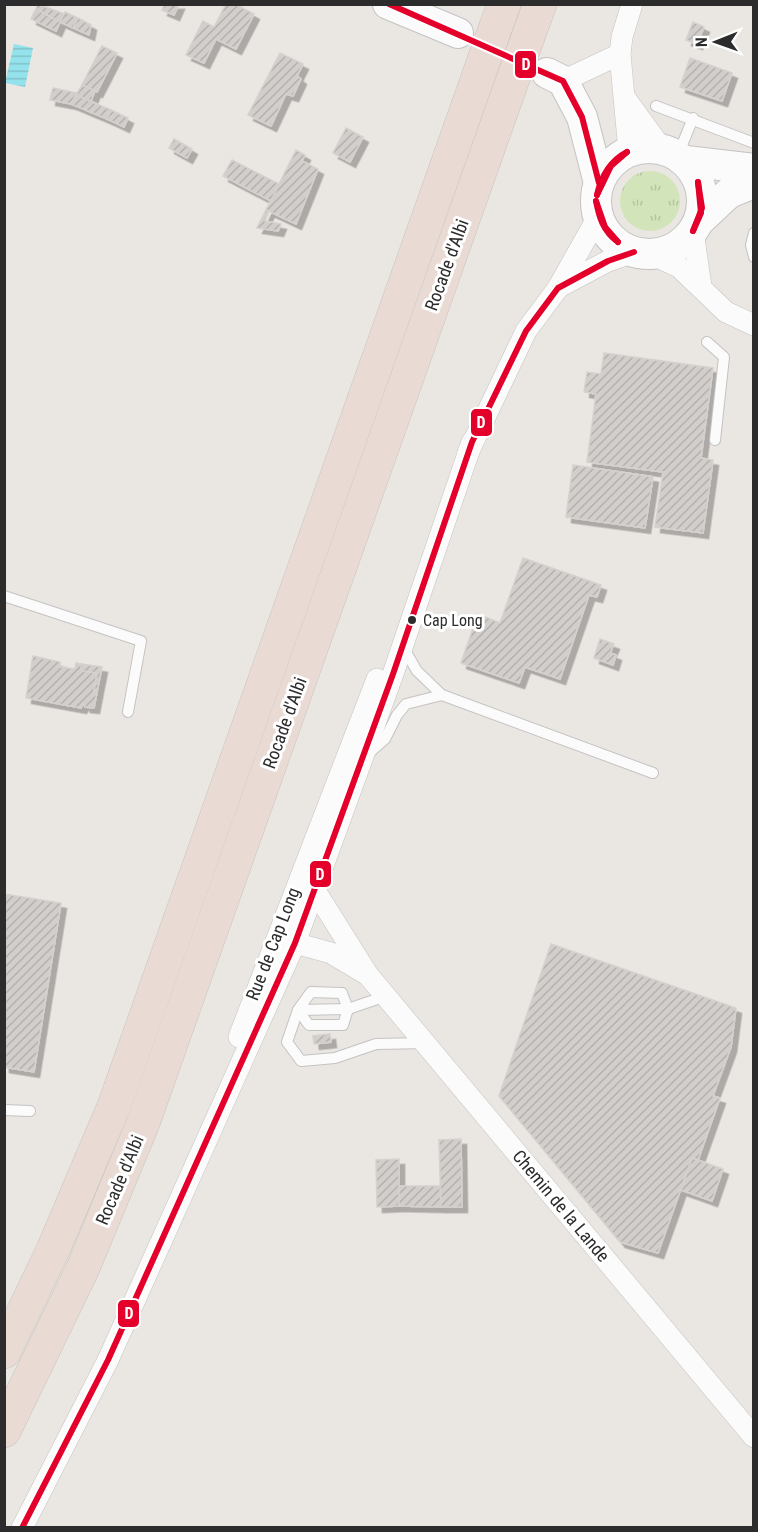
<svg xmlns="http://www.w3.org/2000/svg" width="758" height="1532" viewBox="0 0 758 1532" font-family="'Roboto Condensed',sans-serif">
  <defs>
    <pattern id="grass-tufts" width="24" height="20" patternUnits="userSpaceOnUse" patternTransform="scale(1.5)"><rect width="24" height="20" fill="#d2e5ba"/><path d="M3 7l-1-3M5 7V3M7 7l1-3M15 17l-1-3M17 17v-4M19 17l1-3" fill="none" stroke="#b4c5a0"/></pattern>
    <pattern id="water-rules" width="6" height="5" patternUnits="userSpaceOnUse" patternTransform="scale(1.5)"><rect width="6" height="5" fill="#94e2ec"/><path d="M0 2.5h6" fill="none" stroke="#80c2cb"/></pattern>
    <pattern id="building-hatch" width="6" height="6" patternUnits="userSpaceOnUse" patternTransform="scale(1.5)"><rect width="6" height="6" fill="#d1cecb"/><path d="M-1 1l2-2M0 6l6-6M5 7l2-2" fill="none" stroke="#b4b1ae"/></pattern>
    <filter id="shadow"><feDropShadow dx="5.5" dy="5.5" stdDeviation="0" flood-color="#0004"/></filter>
  </defs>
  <rect width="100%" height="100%" fill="#eae6e2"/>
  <!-- grass -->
  <circle fill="url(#grass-tufts)" cx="650" cy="201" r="30"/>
  <!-- water -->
  <path fill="url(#water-rules)" d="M14,44L33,48L25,87L5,83Z"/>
  <!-- building -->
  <g fill="url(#building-hatch)" stroke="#d5d1ce" stroke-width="1.5" filter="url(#shadow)">
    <path d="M38,4L64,14L60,22L36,9Z"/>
    <path d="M165,4H179L174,15L162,10Z"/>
    <path d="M226,4H235L254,14L236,49L216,39L204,63L186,55L203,21L214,27Z"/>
    <path d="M36,9L60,22L56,31L31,19Z"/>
    <path d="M65,12L78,18L73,28L60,22Z"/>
    <path d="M78,18L91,25L89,35L73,28Z"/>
    <path d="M693,22L704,27L697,44L686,40Z"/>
    <path d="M102,46L117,53L97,92L82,85Z"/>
    <path d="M280,53L303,64L297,76L301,79L293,96L286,94L271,126L248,115Z"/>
    <path d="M690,58L732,73L722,101L680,87Z"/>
    <path d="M82,85L95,91L91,101L76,95Z"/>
    <path d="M53,88L77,93L71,104L50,100Z"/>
    <path d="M76,95L111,110L107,119L71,104Z"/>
    <path d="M111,110L128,118L124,127L107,119Z"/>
    <path d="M346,128L363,137L350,162L333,153Z"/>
    <path d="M174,139L183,144L178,153L169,148Z"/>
    <path d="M183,144L192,149L187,158L178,153Z"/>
    <path d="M296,150L305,155L302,161L318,169L296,224L266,210Z"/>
    <path d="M232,160L279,184L271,201L223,176Z"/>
    <path d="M266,210L269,211L265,221L281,224L278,231L257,228Z"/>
    <path d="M604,353L713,368L701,458L713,460L703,533L655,527L663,472L587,462L596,394L584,392L587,372L601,374Z"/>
    <path d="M573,465L653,477L645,528L566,517Z"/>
    <path d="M523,558L601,585L597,597L589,595L560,679L525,667L519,683L461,663L478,614L500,623Z"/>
    <path d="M600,639L614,644L610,653L616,655L613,665L594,658Z"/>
    <path d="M33,656L60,662V667L75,669L76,663L81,664L82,671L97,673L94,691L97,692L94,708L85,707L84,703L81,708L26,698Z"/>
    <path d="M81,664L102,667L97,692L94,691L97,673L82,671Z"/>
    <path d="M4,894L61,903L34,1072L4,1067Z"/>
    <path d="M551,944L736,1008L731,1047L713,1096L720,1098L698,1160L692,1158L658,1253L620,1242L499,1096Z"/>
    <path d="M330,1034L331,1042L314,1044L313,1036Z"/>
    <path d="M461,1139L462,1207H441L439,1140Z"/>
    <path d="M692,1158L723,1169L712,1201L681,1190Z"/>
    <path d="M399,1159V1206L377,1207L376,1160Z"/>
    <path d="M399,1186H440L441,1207L399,1206Z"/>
  </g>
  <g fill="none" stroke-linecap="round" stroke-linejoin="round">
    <defs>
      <g id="lane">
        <path d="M656,106L754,143"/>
        <path d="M678,155L693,118"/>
        <path d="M754,233L751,245L754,257"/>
        <path d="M707,342L724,357L715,440"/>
        <path d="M4,596L141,641L128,712"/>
        <path d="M403,647L417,671L442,695L653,773"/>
        <path d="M369,753L385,739L397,715L406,704L442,695"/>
        <path d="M311,992L342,993L348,1009L343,1025H309L298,1010Z"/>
        <path d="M386,996L348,1009L298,1010L287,1042L301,1061L335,1058L376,1044L426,1043"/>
        <path d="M4,1110L30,1111"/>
      </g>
      <g id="street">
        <path d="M563,81L620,54"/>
        <path d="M625,98L662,149"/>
        <path d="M629,151L620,54L622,37L632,4"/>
        <path d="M693,232L701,286"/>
        <path d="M653,255L679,267L726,312L754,325"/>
        <path d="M559,287L608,261L634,252"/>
        <path d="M468,453L526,331L558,288L598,217"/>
        <path d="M308,897L316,892L368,975L754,1437"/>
        <path d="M296,929L295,943L331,953L368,975"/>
        <path d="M239,1037L377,679"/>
        <path d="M22,1528L108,1360L295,943L393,674L472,442"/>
      </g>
      <g id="secondary">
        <path d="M388,4L458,33"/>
        <path d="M547,73L563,81L582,117L599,183"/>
        <circle cx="649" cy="201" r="53"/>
        <path d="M686,161L754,169"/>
        <path d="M699,221L729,193L754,183"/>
      </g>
      <g id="highway">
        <path d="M496,26L504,4"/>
        <path d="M527,40L540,4"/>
        <path d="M4,1352L52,1252L114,1106L478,77"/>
        <path d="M4,1431L83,1268L143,1123L509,90"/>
      </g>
    </defs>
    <!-- lane casing -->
    <use href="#lane" stroke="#c4c3c3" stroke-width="12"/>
    <!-- street casing -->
    <use href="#street" stroke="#c4c3c3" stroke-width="22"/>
    <!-- secondary casing -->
    <use href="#secondary" stroke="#c4c3c3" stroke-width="32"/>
    <!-- highway casing -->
    <use href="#highway" stroke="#c6c4c2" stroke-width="34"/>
    <!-- lane -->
    <use href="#lane" stroke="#fcfbfb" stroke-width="10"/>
    <!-- street -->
    <use href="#street" stroke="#fcfbfb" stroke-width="21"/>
    <!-- secondary -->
    <use href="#secondary" stroke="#fcfbfb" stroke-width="30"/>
    <!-- highway -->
    <use href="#highway" stroke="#e9dbd4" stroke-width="33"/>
    <defs>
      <g id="highway-bridge">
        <path d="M478,77L496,26"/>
        <path d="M509,90L527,40"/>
      </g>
    </defs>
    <!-- highway-bridge casing -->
    <use href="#highway-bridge" stroke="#c6c4c2" stroke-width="34" stroke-linecap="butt"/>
    <!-- highway-bridge -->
    <use href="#highway-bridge" stroke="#e9dbd4" stroke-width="33"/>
    <defs>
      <g id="bus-1">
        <path d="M389,4L563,81L582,117L599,183"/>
        <path d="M597,195C601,177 610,161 627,152"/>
        <path d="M597,195L611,166L627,152"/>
        <path d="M596,201L605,227L618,242"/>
        <path d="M596,201C599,217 603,231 618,242"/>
        <path d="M693,231L701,213L698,182"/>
        <path d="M693,231L702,208L698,182"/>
        <path d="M22,1528L108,1360L295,943L393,674L472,442L526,331L558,288L608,261L634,252"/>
      </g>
    </defs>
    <!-- bus-1 casing -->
    <use href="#bus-1" stroke="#fff" stroke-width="10"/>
    <!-- bus-1 -->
    <use href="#bus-1" stroke="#e4002b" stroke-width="6"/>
  </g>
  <!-- markers -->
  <circle fill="#2c2c2c" stroke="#fff" stroke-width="2" cx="412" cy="620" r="5"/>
  <g text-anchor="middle" stroke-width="6" stroke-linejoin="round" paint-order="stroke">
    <!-- bus labels -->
    <g font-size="16" fill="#2c2c2c" stroke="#fff" text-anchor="start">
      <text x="423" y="626">Cap Long</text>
    </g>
    <!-- street labels -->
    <g font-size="18" fill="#2c2c2c" stroke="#fff">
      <text transform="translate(447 265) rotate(-70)" y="6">Rocade d'Albi</text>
      <text transform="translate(285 723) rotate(-70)" y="6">Rocade d'Albi</text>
      <text transform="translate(273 944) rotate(-69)" y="6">Rue de Cap Long</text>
      <text transform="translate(120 1180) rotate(-67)" y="6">Rocade d'Albi</text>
      <text transform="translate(561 1206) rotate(50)" y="6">Chemin de la Lande</text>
    </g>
  </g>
  <g stroke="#fff" stroke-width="2">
    <rect x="514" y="50" width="23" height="29" rx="6" fill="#e4002b"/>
    <rect x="470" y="408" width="23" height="29" rx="6" fill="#e4002b"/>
    <rect x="309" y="860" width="23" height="28" rx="6" fill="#e4002b"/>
    <rect x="117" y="1299" width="23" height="29" rx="6" fill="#e4002b"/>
  </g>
  <g font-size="16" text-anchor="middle" font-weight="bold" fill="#fff">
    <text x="526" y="70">D</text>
    <text x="481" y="428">D</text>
    <text x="320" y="880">D</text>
    <text x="129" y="1319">D</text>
  </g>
  <!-- border -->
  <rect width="758" height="1532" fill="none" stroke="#2c2c2c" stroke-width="12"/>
  <!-- north arrow -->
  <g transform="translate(716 42) rotate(269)" stroke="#ffffff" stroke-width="4.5" paint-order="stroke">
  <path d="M0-4.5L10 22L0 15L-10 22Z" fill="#2c2c2c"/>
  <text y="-9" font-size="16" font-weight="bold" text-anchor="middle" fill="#2c2c2c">N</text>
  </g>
</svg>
